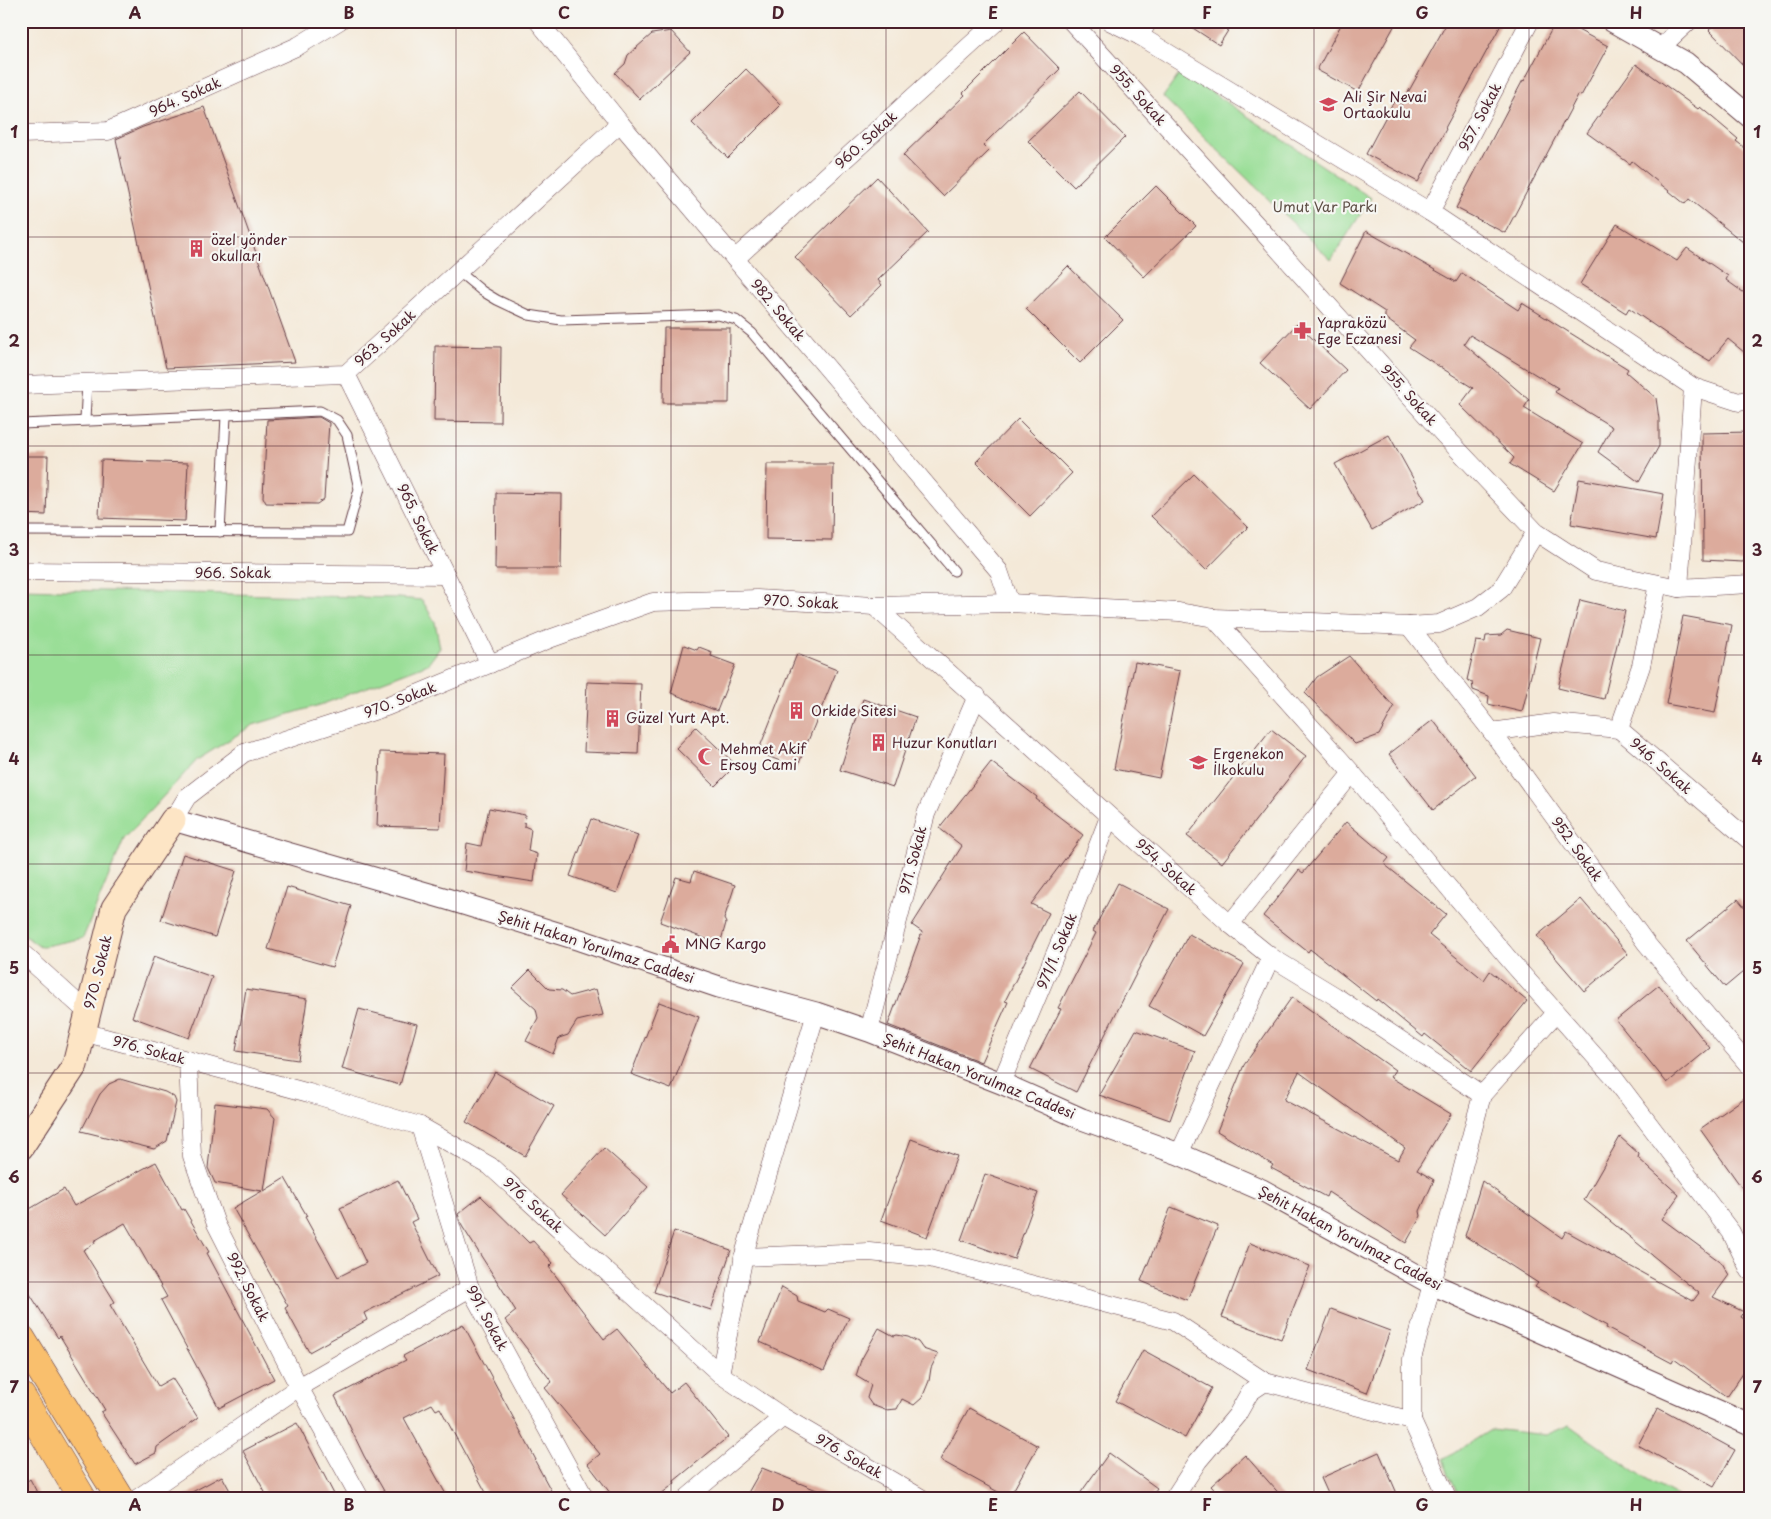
<svg xmlns="http://www.w3.org/2000/svg" width="1771" height="1519" viewBox="0 0 1771 1519" font-family="'Playpen Sans',sans-serif">
  <rect width="100%" height="100%" fill="#f6f6f2"/>
  <filter id="ink" filterUnits="userSpaceOnUse"><feTurbulence type="fractalNoise" baseFrequency=".02" numOctaves="2"/><feDisplacementMap in="SourceGraphic" scale="10" xChannelSelector="R" yChannelSelector="G"/><feConvolveMatrix kernelMatrix="1 2 1 2 8 2 1 2 1" color-interpolation-filters="sRGB"/></filter>
  <filter id="wash" filterUnits="userSpaceOnUse"><feTurbulence type="fractalNoise" baseFrequency=".0096" numOctaves="4" result="noise"/><feDisplacementMap in="SourceGraphic" scale="20" xChannelSelector="R" yChannelSelector="G"/><feGaussianBlur stdDeviation="1.12" result="paint"/><feColorMatrix in="noise" values="0 0 0 0 0 0 0 0 0 0 0 0 0 0 0 0 0 1.4 0 .05"/><feComposite in="paint" operator="in"/></filter>
  <g filter="url(#wash)">
    <rect width="100%" height="100%" fill="#f4e9d8"/>
    <!-- green -->
    <g fill="#99de96" stroke="#727e60">
      <path d="M1181,72L1371,198L1331,260L1163,97Z"/>
      <path d="M21,589L398,598L422,600L435,622L440,648L428,664L323,704L253,725L197,760L124,839L83,938L40,947L21,933Z"/>
      <path d="M1569,1425L1638,1474L1681,1498H1459L1443,1460L1492,1429L1546,1435Z"/>
    </g>
    <g id="blocks">
      <!-- building -->
      <g fill="#dcab9c" fill-rule="evenodd">
        <path d="M1182,21H1234L1219,45Z"/>
        <path d="M1343,21H1397L1358,92L1317,70Z"/>
        <path d="M1448,21H1503L1445,128L1446,129L1418,182L1366,154L1394,101L1401,105Z"/>
        <path d="M1556,21H1561L1608,46L1581,96L1578,95L1505,233L1456,208L1523,80L1524,81Z"/>
        <path d="M1718,21H1750V72L1709,30Z"/>
        <path d="M671,31L690,52L640,99L615,73L625,64L628,55L652,34Z"/>
        <path d="M1024,32L1060,69L983,145L989,151L943,196L903,155L965,95L963,93Z"/>
        <path d="M1636,64L1698,109L1700,107L1738,139L1736,141L1750,152V233L1743,242L1689,199L1685,204L1632,161L1630,164L1587,133Z"/>
        <path d="M746,69L781,105L728,158L692,123Z"/>
        <path d="M1080,91L1125,137L1074,187L1028,141Z"/>
        <path d="M204,107L295,362L166,368L116,139L143,127Z"/>
        <path d="M877,177L928,232L878,280L882,285L851,315L795,257Z"/>
        <path d="M1156,186L1196,226L1144,277L1105,237Z"/>
        <path d="M1617,224L1677,261L1687,248L1728,276L1726,280L1750,297V357L1728,339L1710,361L1681,344L1629,308L1626,313L1580,284Z"/>
        <path d="M1366,231L1456,282L1462,273L1518,310L1522,303L1628,369L1626,372L1656,398L1659,419V446L1639,482L1598,452L1612,427L1555,392L1558,388L1470,335L1464,344L1529,400L1524,408L1583,444L1554,491L1510,464L1514,458L1460,405L1473,388L1409,347L1415,340L1385,318V312L1340,283Z"/>
        <path d="M1068,266L1123,320L1080,363L1026,309Z"/>
        <path d="M1297,324L1346,370L1310,409L1260,363Z"/>
        <path d="M664,328H730L729,403H663Z"/>
        <path d="M435,346L501,347L500,422L434,421Z"/>
        <path d="M319,417L329,423L324,499L317,504L266,503L263,497L267,420Z"/>
        <path d="M1018,419L1072,473L1030,516L976,462Z"/>
        <path d="M1750,432V550L1743,562L1703,560L1702,433Z"/>
        <path d="M1389,435L1425,500L1372,530L1335,464Z"/>
        <path d="M21,456H48L46,515L21,514Z"/>
        <path d="M101,460L188,463L185,521L99,518Z"/>
        <path d="M767,464H833L832,540L766,539Z"/>
        <path d="M1194,474L1248,527L1206,570L1151,516Z"/>
        <path d="M1579,479L1664,494L1656,539L1571,524Z"/>
        <path d="M496,493L562,494L561,569H495Z"/>
        <path d="M1580,600L1625,611L1604,699L1558,688Z"/>
        <path d="M1683,616L1732,625L1715,713L1666,704Z"/>
        <path d="M1507,630L1540,638L1522,712L1488,704L1489,696L1473,690L1472,682L1467,680L1476,641L1485,642L1486,636L1501,635Z"/>
        <path d="M684,645L697,650L699,647L712,652L711,656L735,665L717,711L671,693Z"/>
        <path d="M797,654L837,670L797,768L758,752Z"/>
        <path d="M1349,656L1394,707L1379,735L1355,744L1305,693L1317,677Z"/>
        <path d="M1135,662L1180,671L1159,778L1114,769Z"/>
        <path d="M587,682L641,684L638,754L584,752Z"/>
        <path d="M863,699L916,717L893,787L840,770Z"/>
        <path d="M1433,720L1476,776L1433,810L1389,754Z"/>
        <path d="M696,727L736,765L715,786L676,748Z"/>
        <path d="M1271,729L1306,756L1222,863L1187,836Z"/>
        <path d="M380,752L444,754L440,828L377,826Z"/>
        <path d="M991,762L1037,797L1036,799L1083,835L1031,904L1049,913L1005,1001L1008,1002L981,1062L888,1025L922,932L912,925L962,846L939,828Z"/>
        <path d="M489,808L525,815L524,826L531,829L528,851L537,854L534,882L464,871L467,843L481,846Z"/>
        <path d="M591,819L638,835L617,893L570,876Z"/>
        <path d="M1346,822L1389,858L1384,864L1446,914L1429,935L1484,980L1490,971L1527,1001L1471,1071L1425,1034L1423,1037L1377,999L1376,1001L1310,949L1308,952L1263,916L1299,870L1303,873Z"/>
        <path d="M183,854L236,871L215,937L161,920Z"/>
        <path d="M694,871L735,885L724,919L726,923L720,944L660,922L676,877L691,881Z"/>
        <path d="M1118,883L1169,909L1076,1092L1030,1069L1061,1009L1058,1008L1096,933L1093,931Z"/>
        <path d="M287,887L351,906L332,967L268,949Z"/>
        <path d="M1581,899L1628,954L1584,991L1537,936Z"/>
        <path d="M1738,899L1750,914V966L1725,987L1687,941Z"/>
        <path d="M1189,934L1244,964L1203,1036L1149,1006Z"/>
        <path d="M154,956L212,977L189,1038L132,1017Z"/>
        <path d="M530,970L549,989L562,990L570,996L596,989L603,1015L577,1021L568,1035L559,1038L553,1054L526,1041L538,1018L536,1009L512,988Z"/>
        <path d="M1659,985L1710,1048L1667,1083L1616,1020Z"/>
        <path d="M246,989L307,999L298,1060L236,1051Z"/>
        <path d="M1292,997L1395,1070L1390,1077L1451,1114L1417,1170L1434,1180L1420,1211L1421,1216L1406,1243L1328,1192L1326,1197L1271,1168L1273,1165L1217,1131L1244,1065ZM1299,1072L1405,1148L1398,1160L1284,1100Z"/>
        <path d="M659,1002L699,1017L671,1089L631,1074Z"/>
        <path d="M359,1009L417,1024L400,1085L342,1069Z"/>
        <path d="M1136,1030L1195,1051L1170,1120L1099,1095Z"/>
        <path d="M495,1072L554,1106L525,1156L466,1122Z"/>
        <path d="M120,1079L165,1092L174,1097L176,1102L167,1141L162,1144L154,1149L81,1131L100,1094L109,1084Z"/>
        <path d="M1750,1094V1182L1742,1188L1700,1129Z"/>
        <path d="M215,1103L267,1109L275,1118L264,1191L285,1178L307,1216L305,1217L338,1277L366,1263L340,1208L398,1180L417,1219L411,1222L438,1276L364,1313L367,1320L309,1352L285,1308L288,1306L233,1208L262,1191L215,1183L208,1168Z"/>
        <path d="M1620,1137L1639,1154L1638,1158L1679,1195L1662,1219L1722,1263L1729,1275L1713,1297L1744,1312L1741,1317L1750,1323V1363L1727,1397L1674,1359L1672,1363L1606,1328L1607,1326L1535,1287L1538,1283L1465,1236L1482,1181L1562,1238L1566,1231L1693,1301L1699,1293L1584,1200Z"/>
        <path d="M911,1139L957,1156L927,1237L881,1220Z"/>
        <path d="M604,1148L648,1187L605,1235L561,1195Z"/>
        <path d="M156,1162L182,1210L184,1209L209,1252L207,1253L274,1379L219,1408L161,1300L167,1297L125,1223L94,1241L95,1243L83,1250L115,1302L110,1305L158,1386L172,1378L198,1418L157,1447L156,1453L135,1464L101,1412L105,1410L60,1336L58,1338L21,1280V1214L64,1189L74,1206Z"/>
        <path d="M985,1174L1038,1193L1014,1259L961,1240Z"/>
        <path d="M481,1196L529,1243L533,1241L553,1263L549,1267L604,1339L617,1329L670,1393L684,1382L728,1437L674,1481L675,1483L656,1498H614L588,1464L600,1454L545,1388L552,1382L505,1320L516,1311L462,1226L458,1214Z"/>
        <path d="M1171,1207L1218,1226L1187,1300L1141,1281Z"/>
        <path d="M674,1231L731,1250L711,1310L654,1292Z"/>
        <path d="M1250,1243L1310,1266L1281,1339L1222,1317Z"/>
        <path d="M782,1287L797,1296L798,1301L825,1312L828,1309L849,1318L824,1371L760,1342Z"/>
        <path d="M1331,1309L1390,1331L1367,1393L1308,1370Z"/>
        <path d="M463,1324L536,1460L535,1461L555,1498H489L440,1408L436,1410L432,1404L404,1418L448,1498H388L364,1456L335,1396L406,1360L403,1356Z"/>
        <path d="M879,1328L894,1336L897,1335L908,1337L918,1342L923,1349L938,1354L931,1368L929,1381L922,1398L914,1405L902,1399L897,1409L885,1410L872,1405L867,1398L871,1385L856,1376L861,1360Z"/>
        <path d="M1143,1350L1212,1388L1185,1438L1115,1401Z"/>
        <path d="M969,1408L1038,1446L1009,1498L940,1460Z"/>
        <path d="M1658,1408L1735,1450L1714,1487L1638,1445Z"/>
        <path d="M297,1423L336,1498H268L243,1451Z"/>
        <path d="M1379,1452L1399,1498H1330L1321,1478Z"/>
        <path d="M1109,1453L1157,1488L1150,1498H1077Z"/>
        <path d="M1245,1455L1283,1498H1222L1211,1486Z"/>
        <path d="M762,1468L834,1497L833,1498H745Z"/>
        <path d="M222,1476L234,1498H181Z"/>
        <path d="M30,1479L40,1498H21V1486Z"/>
      </g>
    </g>
  </g>
  <g filter="url(#ink)">
    <use href="#blocks" fill-opacity="0" stroke="#643d45" stroke-width="1"/>
    <g fill="none" stroke-linecap="round" stroke-linejoin="round">
      <defs>
        <g id="service">
          <path d="M458,271L482,291L497,300L529,315L561,320L718,315L736,320L752,333L954,571"/>
          <path d="M85,420L87,382"/>
          <path d="M21,424L320,411L337,420L347,435L359,489L347,532L21,531"/>
          <path d="M220,532L226,416"/>
        </g>
        <g id="minor">
          <path d="M538,21L620,123L999,571L1010,603"/>
          <path d="M1071,21L1262,231L1444,435L1536,532L1596,571L1679,588L1750,584"/>
          <path d="M1109,21L1140,36L1430,212L1693,387L1739,402L1750,399"/>
          <path d="M1140,36L1148,21"/>
          <path d="M1660,48L1689,21"/>
          <path d="M21,134L108,131L298,46L339,21"/>
          <path d="M1430,212L1530,21"/>
          <path d="M735,259L997,21"/>
          <path d="M346,374L490,664"/>
          <path d="M21,385L346,374L620,123"/>
          <path d="M21,571L446,575"/>
          <path d="M1658,584L1641,666L1619,729L1750,841"/>
          <path d="M1679,588L1693,387"/>
          <path d="M874,606L1230,924L1271,957L1335,996L1482,1095"/>
          <path d="M1214,618L1352,773L1513,964L1614,1078L1731,1232L1750,1271"/>
          <path d="M1409,626L1492,732L1646,943L1750,1067"/>
          <path d="M1492,732L1553,723L1619,729"/>
          <path d="M173,820L187,797L244,753L386,707L552,638L653,602L757,599L874,606L1010,603L1179,612L1214,618L1409,626L1439,624L1478,607L1501,589L1536,532"/>
          <path d="M1230,924L1352,773"/>
          <path d="M21,952L88,1013"/>
          <path d="M869,1031L926,814L977,696"/>
          <path d="M83,1032L309,1093L420,1126L490,1166L720,1374L783,1417L921,1498"/>
          <path d="M188,1060L192,1156L216,1224L299,1387L360,1498"/>
          <path d="M1001,1083L1071,916L1109,817"/>
          <path d="M420,1126L470,1288L585,1498"/>
          <path d="M1179,1154L1271,957"/>
          <path d="M743,1257L869,1252L930,1258L1173,1321L1265,1382"/>
          <path d="M720,1374L745,1251L816,1013"/>
          <path d="M1412,1421L1447,1498"/>
          <path d="M138,1498L299,1387L470,1288"/>
          <path d="M687,1498L783,1417"/>
          <path d="M1174,1498L1198,1461L1237,1415L1250,1392L1265,1382L1412,1421V1359L1482,1095L1556,1013"/>
        </g>
        <g id="tertiary">
          <path d="M1612,21L1686,63L1750,117"/>
          <path d="M173,820L447,899L580,940L719,987L816,1013L869,1031L1001,1083L1082,1119L1179,1154L1262,1190L1432,1284L1750,1425"/>
        </g>
        <path id="secondary" d="M21,1147L75,1065L114,908L173,820"/>
        <g id="primary">
          <path d="M21,1338L120,1498"/>
          <path d="M21,1396L82,1498"/>
        </g>
      </defs>
      <!-- service casing -->
      <use href="#service" stroke="#643d45" stroke-width="11"/>
      <!-- minor casing -->
      <use href="#minor" stroke="#643d45" stroke-width="19"/>
      <!-- tertiary casing -->
      <use href="#tertiary" stroke="#643d45" stroke-width="23"/>
      <!-- secondary casing -->
      <use href="#secondary" stroke="#643d45" stroke-width="27"/>
      <!-- primary casing -->
      <use href="#primary" stroke="#643d45" stroke-width="29"/>
      <!-- service -->
      <use href="#service" stroke="#fff" stroke-width="9"/>
      <!-- minor -->
      <use href="#minor" stroke="#fff" stroke-width="18"/>
      <!-- tertiary -->
      <use href="#tertiary" stroke="#fff" stroke-width="21"/>
      <!-- secondary -->
      <use href="#secondary" stroke="#fde5c5" stroke-width="25"/>
      <!-- primary -->
      <use href="#primary" stroke="#f9bf6d" stroke-width="28"/>
    </g>
  </g>
  <!-- grid -->
  <path fill="none" stroke="#4a1f2b" stroke-width="1" stroke-opacity="0.55" d="M242,21V1498M456,21V1498M671,21V1498M886,21V1498M1100,21V1498M1314,21V1498M1529,21V1498M21,237H1750M21,446H1750M21,655H1750M21,864H1750M21,1073H1750M21,1282H1750"/>
  <!-- icons -->
  <defs>
    <symbol id="school-bare" viewBox="-9 -9 18 18"><path d="M0-5L7-2L0 1L-7-2ZM-4 1L0 2.5L4 1V4Q0 6-4 4Z" fill="#d1495b" stroke="#f6f6f2" stroke-width="2.5" paint-order="stroke"/></symbol>
    <symbol id="building-bare" viewBox="-9 -9 18 18"><path d="M-4-6H4V6H1V3H-1V6H-4ZM-2.5-4.3h1.7v1.8h-1.7ZM.8-4.3h1.7v1.8H.8ZM-2.5-1h1.7V.8h-1.7ZM.8-1h1.7V.8H.8Z" fill="#d1495b" stroke="#f6f6f2" stroke-width="2.5" paint-order="stroke"/></symbol>
    <symbol id="pharmacy-bare" viewBox="-9 -9 18 18"><path d="M-2-6h4v4h4v4h-4v4h-4v-4h-4v-4h4Z" fill="#d1495b" stroke="#f6f6f2" stroke-width="2.5" paint-order="stroke"/></symbol>
    <symbol id="mosque-bare" viewBox="-9 -9 18 18"><path d="M3.5-4.9A6 6 0 1 0 3.5 4.9A5 5 0 1 1 3.5-4.9Z" fill="#d1495b" stroke="#f6f6f2" stroke-width="2.5" paint-order="stroke"/></symbol>
    <symbol id="civic-bare" viewBox="-9 -9 18 18"><path d="M-.6-6.5H3V-4.5H.6V-3L4-1V1h2V6H-6V1h2V-1L-.6-3ZM-1.2 2.5V6h2.4V2.5Z" fill="#d1495b" stroke="#f6f6f2" stroke-width="2.5" paint-order="stroke"/></symbol>
  </defs>
  <g fill-rule="evenodd">
    <use href="#school-bare" x="1316" y="92" width="25" height="25"/>
    <use href="#building-bare" x="184" y="236" width="25" height="25"/>
    <use href="#pharmacy-bare" x="1290" y="318" width="25" height="25"/>
    <use href="#building-bare" x="784" y="698" width="25" height="25"/>
    <use href="#building-bare" x="600" y="706" width="25" height="25"/>
    <use href="#building-bare" x="866" y="730" width="25" height="25"/>
    <use href="#mosque-bare" x="694" y="744" width="25" height="25"/>
    <use href="#school-bare" x="1186" y="750" width="25" height="25"/>
    <use href="#civic-bare" x="658" y="932" width="25" height="25"/>
  </g>
  <g text-anchor="middle" stroke-width="4.5" stroke-linejoin="round" paint-order="stroke">
    <!-- street labels -->
    <g font-size="14" fill="#4a1f2b" stroke="#f6f6f2">
      <text transform="translate(1138 95) rotate(48)" y="5">955. Sokak</text>
      <text transform="translate(185 97) rotate(-24)" y="5">964. Sokak</text>
      <text transform="translate(1480 117) rotate(-62)" y="5">957. Sokak</text>
      <text transform="translate(866 140) rotate(-42)" y="5">960. Sokak</text>
      <text transform="translate(778 310) rotate(50)" y="5">982. Sokak</text>
      <text transform="translate(385 338) rotate(-42)" y="5">963. Sokak</text>
      <text transform="translate(1409 395) rotate(48)" y="5">955. Sokak</text>
      <text transform="translate(418 519) rotate(64)" y="5">965. Sokak</text>
      <text x="233" y="578">966. Sokak</text>
      <text transform="translate(801 602) rotate(3)" y="5">970. Sokak</text>
      <text transform="translate(400 700) rotate(-21)" y="5">970. Sokak</text>
      <text transform="translate(1661 766) rotate(41)" y="5">946. Sokak</text>
      <text transform="translate(1577 849) rotate(54)" y="5">952. Sokak</text>
      <text transform="translate(913 860) rotate(-75)" y="5">971. Sokak</text>
      <text transform="translate(1166 867) rotate(42)" y="5">954. Sokak</text>
      <text transform="translate(596 947) rotate(18)" y="5">Şehit Hakan Yorulmaz Caddesi</text>
      <text transform="translate(1057 951) rotate(-67)" y="5">971/1. Sokak</text>
      <text transform="translate(98 972) rotate(-76)" y="5">970. Sokak</text>
      <text transform="translate(149 1050) rotate(15)" y="5">976. Sokak</text>
      <text transform="translate(979 1076) rotate(22)" y="5">Şehit Hakan Yorulmaz Caddesi</text>
      <text transform="translate(533 1205) rotate(42)" y="5">976. Sokak</text>
      <text transform="translate(1350 1238) rotate(28)" y="5">Şehit Hakan Yorulmaz Caddesi</text>
      <text transform="translate(248 1287) rotate(63)" y="5">992. Sokak</text>
      <text transform="translate(487 1318) rotate(62)" y="5">991. Sokak</text>
      <text transform="translate(849 1456) rotate(30)" y="5">976. Sokak</text>
    </g>
    <!-- poi labels -->
    <g font-size="14" fill="#4a1f2b" stroke="#f6f6f2" text-anchor="start">
      <text x="1343" y="102">Ali Şir Nevai<tspan x="1343" dy="16">Ortaokulu</tspan></text>
      <text x="211" y="245">özel yönder<tspan x="211" dy="16">okulları</tspan></text>
      <text x="1317" y="328">Yapraközü<tspan x="1317" dy="16">Ege Eczanesi</tspan></text>
      <text x="811" y="716">Orkide Sitesi</text>
      <text x="626" y="723">Güzel Yurt Apt.</text>
      <text x="892" y="748">Huzur Konutları</text>
      <text x="720" y="754">Mehmet Akif<tspan x="720" dy="16">Ersoy Cami</tspan></text>
      <text x="1213" y="759">Ergenekon<tspan x="1213" dy="16">İlkokulu</tspan></text>
      <text x="685" y="949">MNG Kargo</text>
    </g>
    <!-- park labels -->
    <g font-size="14" fill="#5e4f46" stroke="#f6f6f2">
      <text x="1325" y="212">Umut Var Parkı</text>
    </g>
  </g>
  <!-- margin -->
  <rect width="1771" height="1519" fill="none" stroke="#f6f6f2" stroke-width="55"/>
  <rect x="28" y="28" width="1716" height="1464" fill="none" stroke="#4a1f2b" stroke-width="2"/>
  <g font-size="16" text-anchor="middle" font-weight="bold" fill="#4a1f2b">
    <text x="135" y="19">A</text>
    <text x="349" y="19">B</text>
    <text x="564" y="19">C</text>
    <text x="778" y="19">D</text>
    <text x="993" y="19">E</text>
    <text x="1207" y="19">F</text>
    <text x="1422" y="19">G</text>
    <text x="1636" y="19">H</text>
    <text x="14" y="138">1</text>
    <text x="1757" y="138">1</text>
    <text x="14" y="347">2</text>
    <text x="1757" y="347">2</text>
    <text x="14" y="556">3</text>
    <text x="1757" y="556">3</text>
    <text x="14" y="765">4</text>
    <text x="1757" y="765">4</text>
    <text x="14" y="974">5</text>
    <text x="1757" y="974">5</text>
    <text x="14" y="1183">6</text>
    <text x="1757" y="1183">6</text>
    <text x="14" y="1393">7</text>
    <text x="1757" y="1393">7</text>
    <text x="135" y="1511">A</text>
    <text x="349" y="1511">B</text>
    <text x="564" y="1511">C</text>
    <text x="778" y="1511">D</text>
    <text x="993" y="1511">E</text>
    <text x="1207" y="1511">F</text>
    <text x="1422" y="1511">G</text>
    <text x="1636" y="1511">H</text>
  </g>
</svg>
